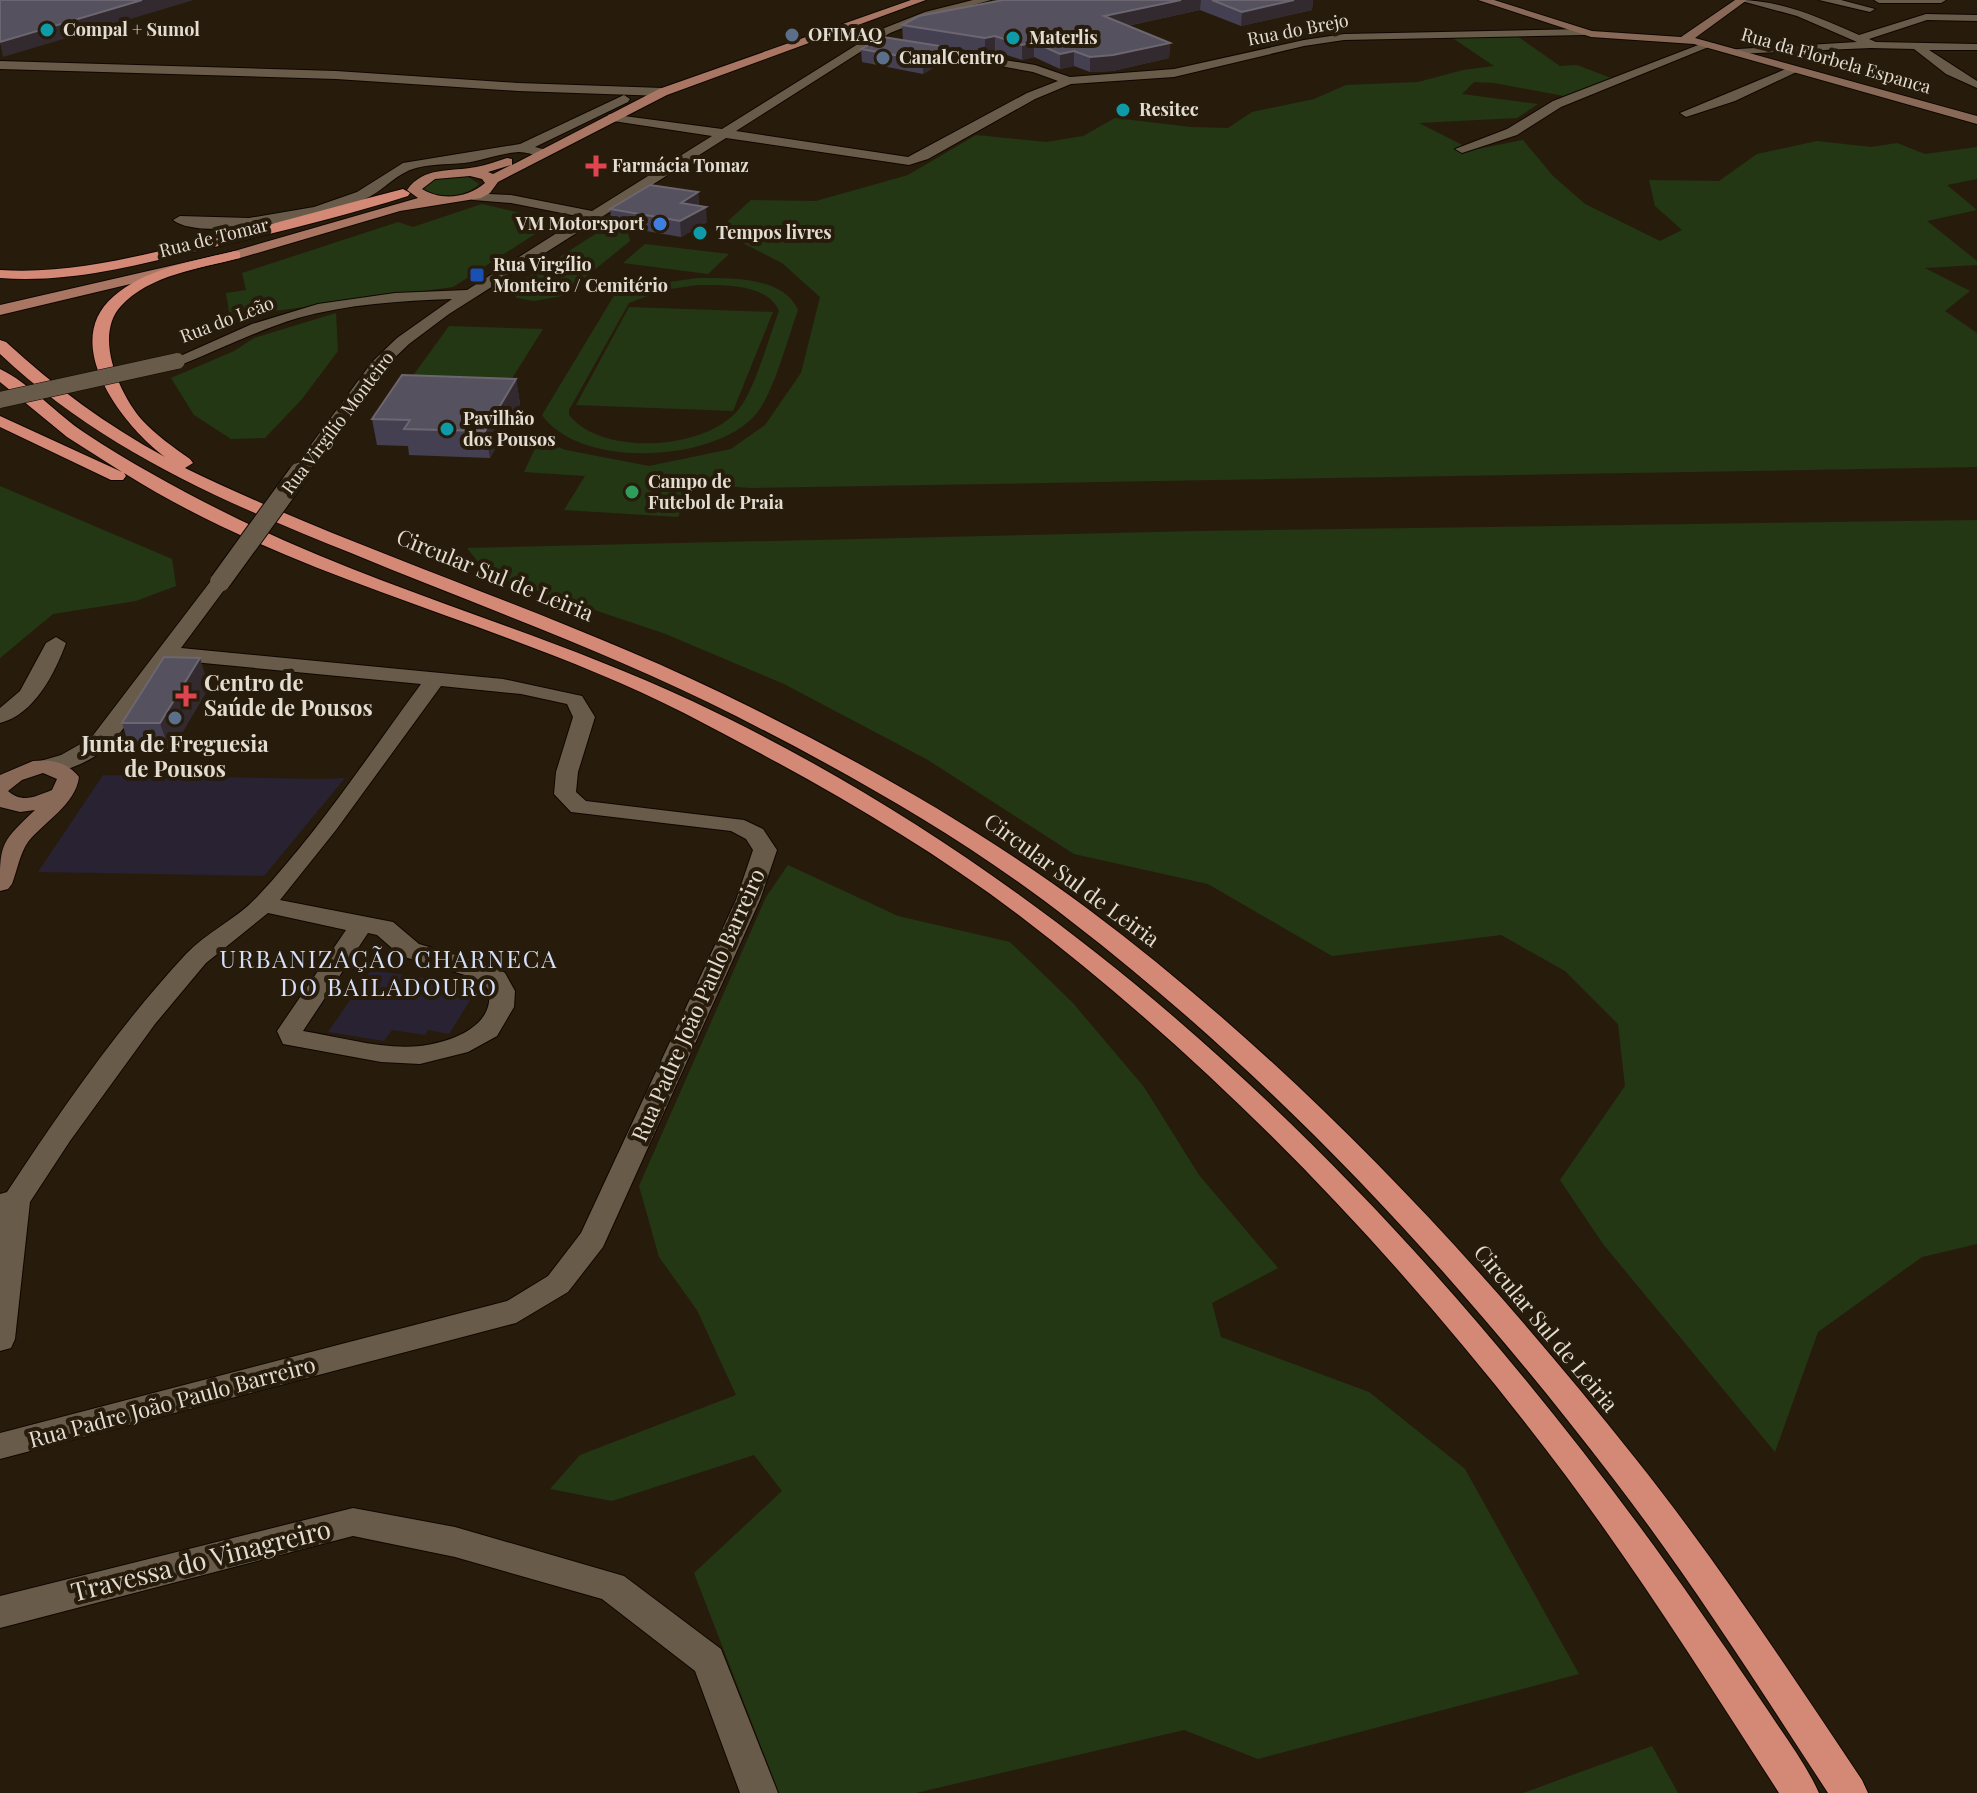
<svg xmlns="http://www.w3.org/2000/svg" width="1977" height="1793" viewBox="0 0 1977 1793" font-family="'Playfair Display',serif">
  <rect width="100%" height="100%" fill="#271c0c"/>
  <!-- education -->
  <g fill="#282232">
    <path d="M103,775L320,779L345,778L264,876L38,872Z"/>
    <path d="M371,970L479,986L449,1034L428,1030L425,1035L392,1030L384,1041L328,1032Z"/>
  </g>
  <!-- green -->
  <g fill="#243714" fill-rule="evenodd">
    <path d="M1517,36L1560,66L1577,65L1611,78L1564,96L1494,83L1474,82L1462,94L1538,104L1517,118L1419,123L1472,150L1523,140L1553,176L1585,204L1660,241L1682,230L1655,206L1649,180L1719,181L1757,154L1817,141L1871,147L1897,143L1925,154L1977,147V179L1947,185L1977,210L1927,221L1977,261V265L1925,268L1970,291L1945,311L1977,333V467L752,488L693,484L678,517L564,510L585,476L524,472L539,440L566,450L649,466L731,449L765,425L801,373L820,297L782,263L727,235V222L751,200L816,201L908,175L976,135L1046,142L1083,136L1115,118L1191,127L1228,128L1252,112L1314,99L1346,85L1418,82L1463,70L1494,66L1451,37Z"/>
    <path d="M467,176L479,184C465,198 437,199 421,188L432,179Z"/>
    <path d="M482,204L555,221L453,287L230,317L226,293L246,290L242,273L398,222L413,227Z"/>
    <path d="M605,228L628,233L630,241L562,296L534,301L517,298L509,289Z"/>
    <path d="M645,244L729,254L708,274L623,263Z"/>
    <path d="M697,278C729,278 783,276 798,310C788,337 774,393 756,414C716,462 581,470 542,415L615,294L628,295L656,284ZM698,285C723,285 767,283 779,311C769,337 755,389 739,409C707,450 602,457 569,415V410L629,303L663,290Z"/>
    <path d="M629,307L773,312L733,411L576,405Z"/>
    <path d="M336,313L338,351L302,399L265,438L231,439L194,415L171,378L234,351L254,338Z"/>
    <path d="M449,326L543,329L506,388L407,384Z"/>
    <path d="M0,486L172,559L176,586L136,601L53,614L0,658Z"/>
    <path d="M1977,520V1244L1922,1257L1818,1332L1775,1452L1603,1244L1560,1180L1625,1086L1618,1024L1565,971L1501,935L1332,956L1208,884L1074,854L928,760L784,684L663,633L487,574L467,548L1199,531Z"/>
    <path d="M788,865L898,916L1010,942L1072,1002L1144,1087L1199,1175L1278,1268L1212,1303L1221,1337L1369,1392L1465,1469L1579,1674L1258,1759L1184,1730L916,1793H779L694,1573L782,1491L754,1455L612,1501L550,1489L580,1455L736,1395L697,1310L659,1257L639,1186L766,897Z"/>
    <path d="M1652,1746L1678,1793H1523Z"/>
  </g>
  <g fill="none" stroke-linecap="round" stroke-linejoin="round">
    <defs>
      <g id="street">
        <path d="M973,0H991L933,16L890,33L736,131L908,157L1027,93L1058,81L1033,72L910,50V46L914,45L1035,65L1070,77L1174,69L1304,40L1344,34L1584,29L1590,32L1584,35L1344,40L1304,46L1174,77L1071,84L1035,99L928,159L909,165L726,138L449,314L409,344L384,368L305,477L299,478L290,473L372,362L397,338L452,299C401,301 348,304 298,318C258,330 221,349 183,364L177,366L169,361L252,324L318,304L395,293L467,290L582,217L511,203L473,200L466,196L468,193L511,195L592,211L712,136L613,121L607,117L609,114L722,129L882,29L925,12Z"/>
        <path d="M1738,0C1781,0 1820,18 1859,35L1926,14L1977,15V21L1927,20L1869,39L1876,42L1977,44V50H1929L1977,81V88L1946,74L1914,49L1871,48L1734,54V50L1738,49L1857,42L1797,16Z"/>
        <path d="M1819,0H1841L1875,9L1870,12Z"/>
        <path d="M1874,0H1946L1941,3H1879Z"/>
        <path d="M1706,42L1716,44L1561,107L1517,135L1462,153L1455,149L1507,129L1553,101Z"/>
        <path d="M0,61L336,71L518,83L663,88L669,92L663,96L518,91L336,79L0,69Z"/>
        <path d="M1793,66L1803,69L1735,101L1686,117L1680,113Z"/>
        <path d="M624,95L630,99L628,102L535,147L543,149V155C534,156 527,152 519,152C502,153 487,159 471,162C453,165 434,163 416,168C397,173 386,188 369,197C336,214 203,244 173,220L180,216L249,218L314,207L357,192L403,163L520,144Z"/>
        <path d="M220,576L230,582L181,648L503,679L582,696L595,717L578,772L576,792L586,801L744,820L763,829L777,850L760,900L603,1247L568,1292L516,1323L0,1459V1433L507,1301L548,1276L581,1233L736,900L753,850L746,839L731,831L571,812L554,794L556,772L573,717L567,704L521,694L441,686L336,830L280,900L393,922L419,944L493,966L505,973L515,991L514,1007L497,1036L468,1052L420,1064L381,1062L283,1044L277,1031L346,930L268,913L206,963L155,1024L70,1141L30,1202L15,1339L11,1348L0,1351V1194L7,1192C61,1110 119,1026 186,954C207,932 237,919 257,897C318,832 368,756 421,684L172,660C153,685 129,726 107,747C93,761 57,777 37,772L34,767L37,762L61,755L91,738L213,578ZM368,933L377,935L401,956L475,978C487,985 490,988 489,1002C485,1031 445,1043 420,1046C383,1050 341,1037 303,1031Z"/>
        <path d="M56,637L66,643C55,673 34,715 0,723V708L20,691L46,643Z"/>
        <path d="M353,1508L455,1527L624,1576L721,1649L778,1793H740L695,1671L602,1599L455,1557L353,1536L0,1628V1596Z"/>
      </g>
      <g id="secondary">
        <path d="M1478,0H1494L1592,31L1681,37L1735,0H1747L1695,38L1977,116V124L1694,44L1591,37Z"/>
        <path d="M33,761C52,759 67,762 79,777C76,804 44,822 28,842C20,853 17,871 12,884L8,889L0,891C0,844 0,843 35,810L20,812L0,807V775ZM43,773L57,779L52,790C36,796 23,804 8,791L22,780Z"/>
      </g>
      <path id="primary" d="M911,0H926L667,95L498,182L490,193L481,198L400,211L240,258L0,315V305L231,252L418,198L407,190C424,166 450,172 476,167C487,165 497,161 507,158L512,159V165L659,89ZM511,165L493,174L488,172ZM470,176L482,179L485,183C468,198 441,201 422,189L435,179Z"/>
      <g id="highway">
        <path d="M403,189L410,193L408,196C335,219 262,236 188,253C125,268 65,283 0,278V270C63,274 122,260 182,246C257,229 329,208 403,189Z"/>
        <path d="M235,251L240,252V258C201,268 149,275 121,306C93,336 120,395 142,420C156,435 173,447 190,459L193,463L185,468C369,557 567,615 750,707C867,765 983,831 1088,909C1296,1065 1474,1255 1635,1458C1717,1561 1789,1671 1862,1780L1868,1793H1828C1758,1686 1690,1578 1612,1477C1454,1271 1278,1081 1072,922C969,841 852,775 736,716C612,653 479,606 351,553C223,502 101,449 0,354V340L6,342C55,387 106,425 165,457C124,427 58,343 114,296C147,268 194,261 235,251Z"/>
        <path d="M0,369C31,384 56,414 85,433C135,466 187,494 240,520C386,591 545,632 692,701C1087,887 1400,1198 1654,1546C1694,1601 1731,1656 1769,1712C1786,1738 1806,1764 1819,1793H1779C1710,1686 1642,1578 1566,1476C1409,1267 1228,1075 1020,916C916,837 800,773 684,713C503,621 297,582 124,473L126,476L123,480H111L0,427V416L122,472L67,437L0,382Z"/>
      </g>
    </defs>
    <!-- street casing -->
    <use href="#street" stroke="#100600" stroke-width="2"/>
    <!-- secondary casing -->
    <use href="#secondary" stroke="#100600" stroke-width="2"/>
    <!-- primary casing -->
    <use href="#primary" stroke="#100600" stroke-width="2"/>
    <!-- highway casing -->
    <use href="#highway" stroke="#100600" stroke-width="2"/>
    <!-- street -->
    <use href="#street" fill="#685b49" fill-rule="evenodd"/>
    <!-- secondary -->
    <use href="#secondary" fill="#886856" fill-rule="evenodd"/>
    <!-- primary -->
    <use href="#primary" fill="#a97664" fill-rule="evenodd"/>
    <!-- highway -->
    <use href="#highway" fill="#d48876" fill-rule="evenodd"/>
    <defs>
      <path id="street-bridge-far1" d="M0,400L177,361"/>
      <path id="street-bridge" d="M220,582L299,473"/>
    </defs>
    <!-- street-bridge-far1 casing -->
    <use href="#street-bridge-far1" stroke="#100600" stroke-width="17" stroke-linecap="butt"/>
    <!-- street-bridge casing -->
    <use href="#street-bridge" stroke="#100600" stroke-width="22" stroke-linecap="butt"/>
    <!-- street-bridge-far1 -->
    <use href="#street-bridge-far1" stroke="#685b49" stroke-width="16"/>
    <!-- street-bridge -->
    <use href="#street-bridge" stroke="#685b49" stroke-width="20"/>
  </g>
  <!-- wall -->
  <g fill="#454051">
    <path d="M1003,0H1313L1312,10L1241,26L1200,10L1127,26L1170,43L1169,58L1113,71L1090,72L1074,66L1060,69L1034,57L1022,60L995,51L985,53L903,40L902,25Z"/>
    <path d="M946,47V60L923,74L862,62L861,49Z"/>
    <path d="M698,192L699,206L707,222L681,237L612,225L610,209Z"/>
    <path d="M516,379L520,404L490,458L409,455L408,446L377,445L372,419Z"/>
    <path d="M209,687L170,753L131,752L122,723Z"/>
  </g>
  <!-- shaded-wall -->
  <g fill="#322a2f">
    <path d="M142,0H194L3,57L0,42Z"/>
    <path d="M1181,0H1201L1200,10L1103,31L1104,16Z"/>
    <path d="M1294,0H1313L1312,10L1241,26L1242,12Z"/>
    <path d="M995,36V51L985,53V38Z"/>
    <path d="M1034,42V57L1022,60V45Z"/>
    <path d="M1170,43L1169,58L1113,71L1090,72V57Z"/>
    <path d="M946,47V60L923,74V60Z"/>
    <path d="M1074,51V66L1060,69V54Z"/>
    <path d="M698,192L699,208L681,203Z"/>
    <path d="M706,207L707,222L681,237L680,221Z"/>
    <path d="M516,379L520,404L490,458L485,431Z"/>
    <path d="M200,658L209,687L170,753L160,723Z"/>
  </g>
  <!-- building -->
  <g fill="#56515e" stroke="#6c6670" stroke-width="2">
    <path d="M0,0H142L0,42Z"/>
    <path d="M1003,0H1181L1104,16L1170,43L1113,55L1090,57L1074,51L1060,54L1034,42L1022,45L995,36L985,38L902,25L919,16Z"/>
    <path d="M1212,0H1294L1242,12Z"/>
    <path d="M883,37L946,47L923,60L861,49Z"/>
    <path d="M650,185L698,192L681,203L706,207L680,221L610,209Z"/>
    <path d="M402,375L516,379L485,431L404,429L410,420L372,419Z"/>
    <path d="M164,657L200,658L160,723H122Z"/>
  </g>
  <!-- markers -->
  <g fill="#0f9aa8" stroke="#271c0c" stroke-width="3">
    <circle cx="47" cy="30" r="8"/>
    <circle cx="1013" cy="38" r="8"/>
    <circle cx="1123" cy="110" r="8"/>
    <circle cx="700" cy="233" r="8"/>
    <circle cx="447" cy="429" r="8"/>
  </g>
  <g fill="#5c6f8a" stroke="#271c0c" stroke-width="3">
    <circle cx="792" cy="35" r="8"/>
    <circle cx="883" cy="58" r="8"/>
    <circle cx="175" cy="718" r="8"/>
  </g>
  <g fill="#e0444e" stroke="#271c0c" stroke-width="3">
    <path d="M592 154h8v8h8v8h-8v8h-8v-8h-8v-8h8z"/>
    <path d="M182 684h8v8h8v8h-8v8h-8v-8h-8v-8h8z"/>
  </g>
  <circle fill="#3f7fe0" stroke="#271c0c" stroke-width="3" cx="660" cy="224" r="8"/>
  <rect fill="#1a4fb4" stroke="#271c0c" stroke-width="3" x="469" y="267" width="16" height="16" rx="4"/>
  <circle fill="#2e9e5b" stroke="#271c0c" stroke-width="3" cx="632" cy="492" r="8"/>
  <g text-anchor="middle" stroke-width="8" stroke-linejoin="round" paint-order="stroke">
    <!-- far-poi labels -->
    <g font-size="18" font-weight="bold" fill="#e3dcd1" stroke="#271c0c" text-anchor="start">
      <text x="63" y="36">Compal + Sumol</text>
      <text x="808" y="41">OFIMAQ</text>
      <text x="1029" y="44">Materlis</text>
      <text x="899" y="64">CanalCentro</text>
      <text x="1139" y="116">Resitec</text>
      <text x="612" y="172">Farmácia Tomaz</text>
      <text x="644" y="230" text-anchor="end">VM Motorsport</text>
      <text x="716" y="239">Tempos livres</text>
      <text x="493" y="271">Rua Virgílio<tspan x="493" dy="21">Monteiro / Cemitério</tspan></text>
      <text x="463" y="425">Pavilhão<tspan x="463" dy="21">dos Pousos</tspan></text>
      <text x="648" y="488">Campo de<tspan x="648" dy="21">Futebol de Praia</tspan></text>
    </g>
    <!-- far-street labels -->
    <g font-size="18" fill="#e3dcd1" stroke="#271c0c">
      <text transform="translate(1298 30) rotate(-11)" y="6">Rua do Brejo</text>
      <text transform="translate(1836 61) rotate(16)" y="6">Rua da Florbela Espanca</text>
      <text transform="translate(214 238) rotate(-14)" y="6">Rua de Tomar</text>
      <text transform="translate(227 320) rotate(-21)" y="6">Rua do Leão</text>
      <text transform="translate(338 423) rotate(-53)" y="6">Rua Virgílio Monteiro</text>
    </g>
    <!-- street labels -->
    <g font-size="22" fill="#e3dcd1" stroke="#271c0c">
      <text transform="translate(495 575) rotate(22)" y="8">Circular Sul de Leiria</text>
      <text transform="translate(1072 880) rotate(36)" y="8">Circular Sul de Leiria</text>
      <text transform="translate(698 1005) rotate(-66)" y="8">Rua Padre João Paulo Barreiro</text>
      <text transform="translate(1546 1328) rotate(50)" y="8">Circular Sul de Leiria</text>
      <text transform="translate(172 1402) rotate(-15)" y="8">Rua Padre João Paulo Barreiro</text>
    </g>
    <!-- poi labels -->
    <g font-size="22" font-weight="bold" fill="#e3dcd1" stroke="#271c0c" text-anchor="start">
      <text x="204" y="691">Centro de<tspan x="204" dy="25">Saúde de Pousos</tspan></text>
      <text x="175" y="752" text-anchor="middle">Junta de Freguesia<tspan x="175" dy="25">de Pousos</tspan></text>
    </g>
    <!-- neighbourhood labels -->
    <g font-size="24" letter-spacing="2" fill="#d4e0fb" stroke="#271c0c">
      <text x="389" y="968">URBANIZAÇÃO CHARNECA<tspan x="389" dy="28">DO BAILADOURO</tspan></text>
    </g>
    <!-- near-street labels -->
    <g font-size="26" fill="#e3dcd1" stroke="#271c0c">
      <text transform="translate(201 1561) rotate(-14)" y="9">Travessa do Vinagreiro</text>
    </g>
  </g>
</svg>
